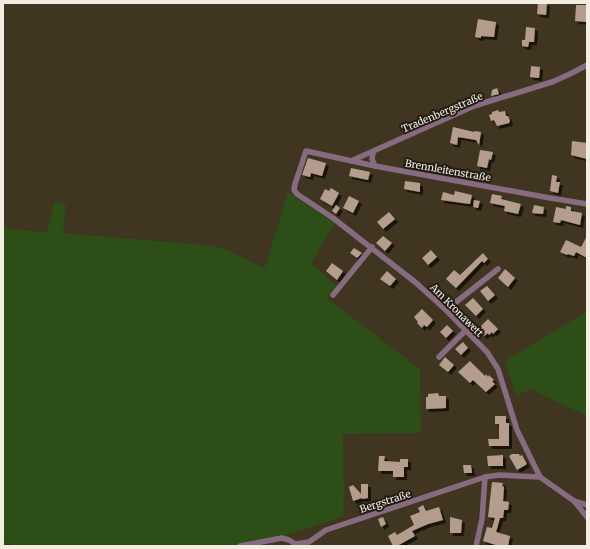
<svg xmlns="http://www.w3.org/2000/svg" width="590" height="549" viewBox="0 0 590 549" font-family="Merriweather,serif">
  <defs>
    <filter id="shadow"><feDropShadow dx="3" dy="3" stdDeviation="0" flood-color="#0009"/></filter>
  </defs>
  <rect width="100%" height="100%" fill="#3f3521"/>
  <!-- green -->
  <g fill="#2d4e17">
    <path d="M288,192L335,223L311,263L337,286L327,298L420,369L421,433L343,434L344,516L253,546H22L3,543V228L43,232L47,231L54,202L64,204L66,206L63,233L214,246L226,249L262,267H265L268,258Z"/>
    <path d="M587,311V416L530,389L516,396L505,361Z"/>
  </g>
  <!-- building -->
  <g fill="#b49d8d" filter="url(#shadow)">
    <path d="M538,3H547L546,15L537,14Z"/>
    <path d="M576,5H587V22L575,21Z"/>
    <path d="M478,19L496,22L494,37L481,36V38L475,37Z"/>
    <path d="M526,27L535,28L534,42H529L528,47L522,46V40H525Z"/>
    <path d="M531,66L540,67L539,78L530,77Z"/>
    <path d="M497,88L499,94L491,96L492,90Z"/>
    <path d="M498,110L499,112L505,111L506,116H508L510,121L509,123L497,126L494,120L491,121L489,115L492,114V112Z"/>
    <path d="M453,127L474,132V131L481,132L479,145L476,140L458,137L457,145L450,143Z"/>
    <path d="M572,141L587,143V159L571,155Z"/>
    <path d="M480,150L493,152L491,160L489,159L487,168L477,166Z"/>
    <path d="M308,158L326,163L322,176L311,173L310,177L302,175Z"/>
    <path d="M351,168L370,172L368,180L349,176Z"/>
    <path d="M552,175L557,176L556,182H560L558,193L550,191Z"/>
    <path d="M405,181L420,183V192L404,189Z"/>
    <path d="M331,188L339,193L332,206L320,199L325,189L329,191Z"/>
    <path d="M455,191L472,195L470,204L441,200L443,192L454,195Z"/>
    <path d="M492,194L502,196L501,199L521,204L518,214L504,211L505,206L490,203Z"/>
    <path d="M349,196L359,201L353,213L343,208Z"/>
    <path d="M474,200L480,201L478,208L473,207Z"/>
    <path d="M336,205L340,208L336,214L332,211Z"/>
    <path d="M534,205L544,207L543,214L532,213Z"/>
    <path d="M566,206L571,207V211L582,213L580,225L561,220L560,223L553,222L556,207L566,209Z"/>
    <path d="M389,212L395,219L383,229L377,222Z"/>
    <path d="M383,236L392,243L385,251L376,243Z"/>
    <path d="M587,236V258L576,252L574,256L568,254L567,255L560,252L566,240L581,247Z"/>
    <path d="M354,248L362,253L357,258L350,253Z"/>
    <path d="M431,250L437,257L428,265L422,258Z"/>
    <path d="M483,253L488,259L484,263L482,261L456,288L446,279L454,270L460,275Z"/>
    <path d="M332,263L343,271L337,280L326,271Z"/>
    <path d="M505,269L515,278L508,287L498,278Z"/>
    <path d="M387,271L396,279L390,286L380,279Z"/>
    <path d="M487,286L495,295L488,301L480,291Z"/>
    <path d="M473,298L483,309L476,316L465,305Z"/>
    <path d="M422,309L433,320L427,327L424,325L422,328L417,323L418,322L414,317Z"/>
    <path d="M488,319L498,329L493,334L492,332L489,335L488,333L484,336L479,330L482,327L481,326Z"/>
    <path d="M447,325L453,331L446,338L440,332Z"/>
    <path d="M463,342L468,348L461,355L455,349Z"/>
    <path d="M445,357L454,365L448,372L439,365Z"/>
    <path d="M470,361L485,376L486,374L488,377L489,375L494,380L492,381L495,384L486,392L473,380L470,383L458,372Z"/>
    <path d="M438,393L439,396H446V408L426,409V397H428V394Z"/>
    <path d="M495,416H506V423H509V446H489L488,439H499V424H495Z"/>
    <path d="M519,454L520,456L522,455L527,464L517,470L509,456L512,454Z"/>
    <path d="M503,455V466H488L487,456Z"/>
    <path d="M379,456H385L384,461L400,462V459H408V467H404V477H393V471H378Z"/>
    <path d="M463,465H471L472,473H464Z"/>
    <path d="M492,482L503,483L502,486L504,487L503,501L509,502L508,510H504L503,518H500L496,532L510,536L508,546H499L483,541L487,527L492,528L495,518L488,517Z"/>
    <path d="M361,484H368V498L362,499V498L353,501L349,487L353,485L361,494Z"/>
    <path d="M423,505L426,511L439,507L443,520L428,524L412,531L415,536L397,546H393L388,536L395,532L397,535L414,525L410,516L420,512L418,508Z"/>
    <path d="M383,517L386,524L381,527L378,519Z"/>
    <path d="M450,517L462,520L461,533H450Z"/>
  </g>
  <g fill="none" stroke-linecap="round" stroke-linejoin="round">
    <!-- minor -->
    <g stroke="#876c81" stroke-width="5.5">
      <path d="M373,152L372,159L375,166"/>
      <path d="M351,161L474,106L552,82L570,74L587,65"/>
      <path d="M587,204L550,198L375,166L306,151L295,184L294,190L297,194L333,218L415,282L446,310L487,352L498,369L517,430L540,477L574,501L587,505"/>
      <path d="M333,295L372,247"/>
      <path d="M446,310L498,269"/>
      <path d="M439,357L465,331"/>
      <path d="M574,501L587,517"/>
      <path d="M296,544L309,542L326,530L485,477L499,475L540,477"/>
      <path d="M240,546L282,538L289,540L299,546"/>
      <path d="M476,546L482,519L485,477"/>
    </g>
  </g>
  <g text-anchor="middle" stroke-width="4" stroke-linejoin="round" paint-order="stroke">
    <!-- street labels -->
    <g font-size="10" fill="#f3ede1" stroke="#221d14">
      <text transform="translate(442 112) rotate(-23)" y="4">Tradenbergstraße</text>
      <text transform="translate(448 170) rotate(10)" y="4">Brennleitenstraße</text>
      <text transform="translate(457 310) rotate(45)" y="4">Am Kronawett</text>
      <text transform="translate(385 501) rotate(-18)" y="4">Bergstraße</text>
    </g>
  </g>
  <!-- border -->
  <rect width="590" height="549" fill="none" stroke="#f3ede1" stroke-width="8"/>
</svg>
